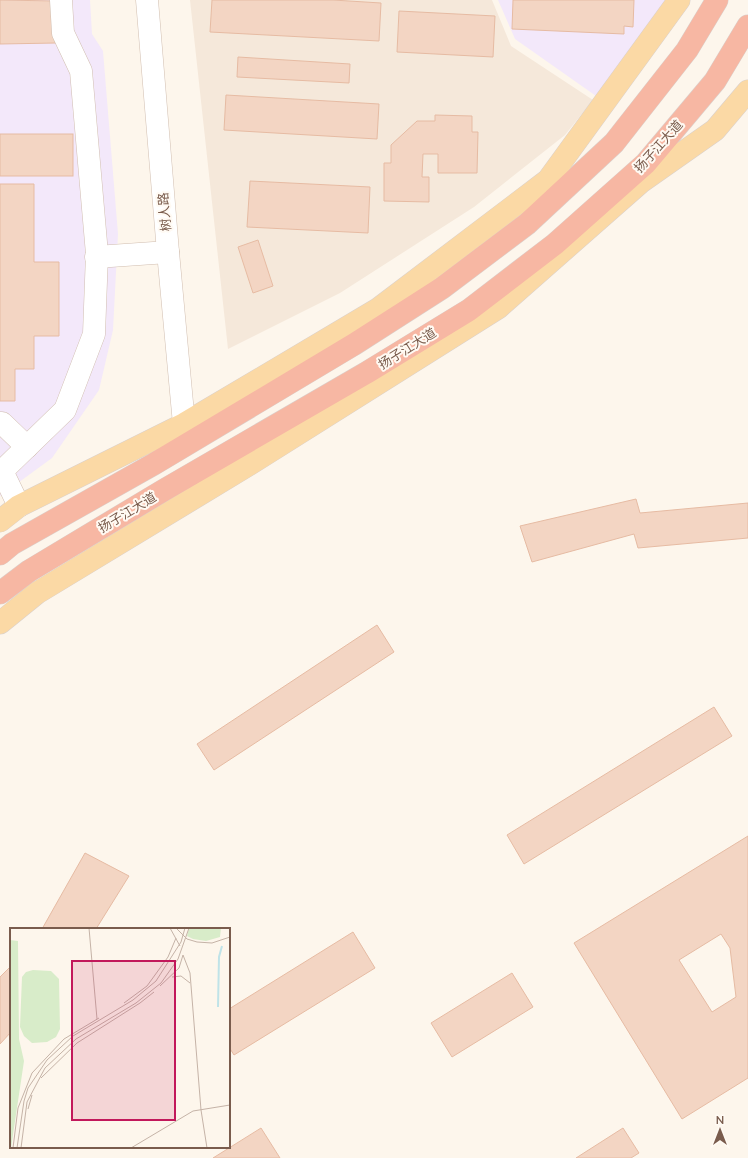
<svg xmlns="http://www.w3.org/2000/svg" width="748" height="1158" viewBox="0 0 748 1158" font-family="Lato,'Noto Sans SC',sans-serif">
  <rect width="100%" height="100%" fill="#fdf6ec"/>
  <!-- residential -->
  <path fill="#f5e8da" d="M190,0H492L511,46L593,100L565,135L474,207L340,293L228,349Z"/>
  <!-- education -->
  <g fill="#f3e8fa">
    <path d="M0,0H90L92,34L103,51L118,234L113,330L99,390L52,458L0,496Z"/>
    <path d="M498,0H669L596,96L515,39Z"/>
  </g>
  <!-- building -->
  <g fill="#f3d5c3" stroke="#e6bba3" fill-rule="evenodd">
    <path d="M0,0L56,1V43L0,44Z"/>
    <path d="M212,0H333L381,3L379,41L210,32Z"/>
    <path d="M513,0H634L633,27L624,26V34L512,29Z"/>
    <path d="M399,11L495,16L493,57L397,52Z"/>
    <path d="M238,57L350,64L349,83L237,77Z"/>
    <path d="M226,95L379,104L377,139L224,130Z"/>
    <path d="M435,115L472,116V132H478L477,173H438V154H423L422,177H429V202L384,201V163H391V145L417,121H435Z"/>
    <rect x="0" y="134" width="73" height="42"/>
    <path d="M250,181L370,187L368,233L247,227Z"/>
    <path d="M0,184H34V262H59V336H34V369H15V401H0Z"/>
    <path d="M258,240L273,286L253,293L238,247Z"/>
    <path d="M636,499L640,513L748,503V538L638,548L634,534L532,562L520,526Z"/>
    <path d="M377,625L394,652L214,770L197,744Z"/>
    <path d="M714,707L732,736L524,864L507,835Z"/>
    <path d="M748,836V1078L682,1119L574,943ZM721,934L730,948L736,997L712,1012L679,960Z"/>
    <path d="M85,853L129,876L96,929H42Z"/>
    <path d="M353,932L375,968L234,1055L229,1047V1009Z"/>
    <path d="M11,966V1032L0,1044V977Z"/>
    <path d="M512,973L533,1007L452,1057L431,1023Z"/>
    <path d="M261,1128L280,1158H213Z"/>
    <path d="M623,1128L639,1153L631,1158H576Z"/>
  </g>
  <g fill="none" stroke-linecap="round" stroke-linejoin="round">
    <defs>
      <g id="minor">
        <path d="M147,0L168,252L184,424"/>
        <path d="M96,257L168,252"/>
        <path d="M0,423H2L27,447"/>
        <path d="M19,506L2,471L65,410L94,334L97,254L81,71L63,33L61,0"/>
      </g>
      <g id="major">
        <path d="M0,521L19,506L184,424L378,309L548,180L679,0"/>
        <path d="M0,623L37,593L250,464L498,308L641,182L715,130L748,91"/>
      </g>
      <g id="highway">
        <path d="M0,554L12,544L154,464L353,345L442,288L527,224L614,143L687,50L717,0"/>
        <path d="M0,593L29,571L164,490L366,373L469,310L555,244L646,163L715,81L748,26"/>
      </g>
    </defs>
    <!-- minor casing -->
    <use href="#minor" stroke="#d1beb0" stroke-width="23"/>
    <!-- major casing -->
    <use href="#major" stroke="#dad1cd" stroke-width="23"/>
    <!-- highway casing -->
    <use href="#highway" stroke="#dad1cd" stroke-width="23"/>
    <!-- minor -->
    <use href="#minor" stroke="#fff" stroke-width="22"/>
    <!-- major -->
    <use href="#major" stroke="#fbd9a5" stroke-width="22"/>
    <!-- highway -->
    <use href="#highway" stroke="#f7b7a3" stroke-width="22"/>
  </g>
  <g text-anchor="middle" stroke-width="4" stroke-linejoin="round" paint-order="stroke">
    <!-- street labels -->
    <g font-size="13" fill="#7a5c4d" stroke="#fffaf3">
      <text transform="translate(658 146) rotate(-48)" y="5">扬子江大道</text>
      <text transform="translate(164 212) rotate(-95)" y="5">树人路</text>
      <text transform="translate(407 348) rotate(-32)" y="5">扬子江大道</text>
      <text transform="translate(127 512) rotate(-31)" y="5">扬子江大道</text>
    </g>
  </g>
  <!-- overview -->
  <g transform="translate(10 928)">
    <rect width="220" height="220" fill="#fdf6ec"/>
    <path d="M179,0H211L210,9L196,13L183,11L177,8ZM0,12L8,13L9,111L14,133L1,220ZM23,42L41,43L49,51L50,101L46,109L37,114L22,115L14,108L10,99L12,49L16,44Z" fill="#d8ecc9"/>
    <path fill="none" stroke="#bfe3e8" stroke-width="2" d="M208,79L209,29L212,18"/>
    <path fill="none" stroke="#c5b3a7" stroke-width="1" d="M79,0L87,91M160,0L170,18M166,0L177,11L187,14L202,15L220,9M173,27L180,45L191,182L197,220M162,49L171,48L180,55M150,58L169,40L173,27M114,75L137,58L158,29L166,10M31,150L67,115L130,75L144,64M18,181L22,167M3,220L8,180L22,145L54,111L89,90M7,220L14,173L18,160L37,132L63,108L123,72L146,53L171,14L175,0M11,220L17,174L35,140L66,111L126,75L151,55L168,31L179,0M121,220L183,183L220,177"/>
    <path fill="#c2185b" fill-opacity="0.15" stroke="#c2185b" stroke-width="2" d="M62,33H165V192H62Z"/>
    <rect width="220" height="220" fill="none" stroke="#7a5c4d" stroke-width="2"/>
  </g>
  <!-- north arrow -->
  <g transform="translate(720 1130)" stroke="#fffaf3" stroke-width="3" paint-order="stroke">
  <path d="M0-3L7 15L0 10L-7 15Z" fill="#7a5c4d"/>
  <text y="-6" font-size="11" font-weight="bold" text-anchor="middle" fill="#7a5c4d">N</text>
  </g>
</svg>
